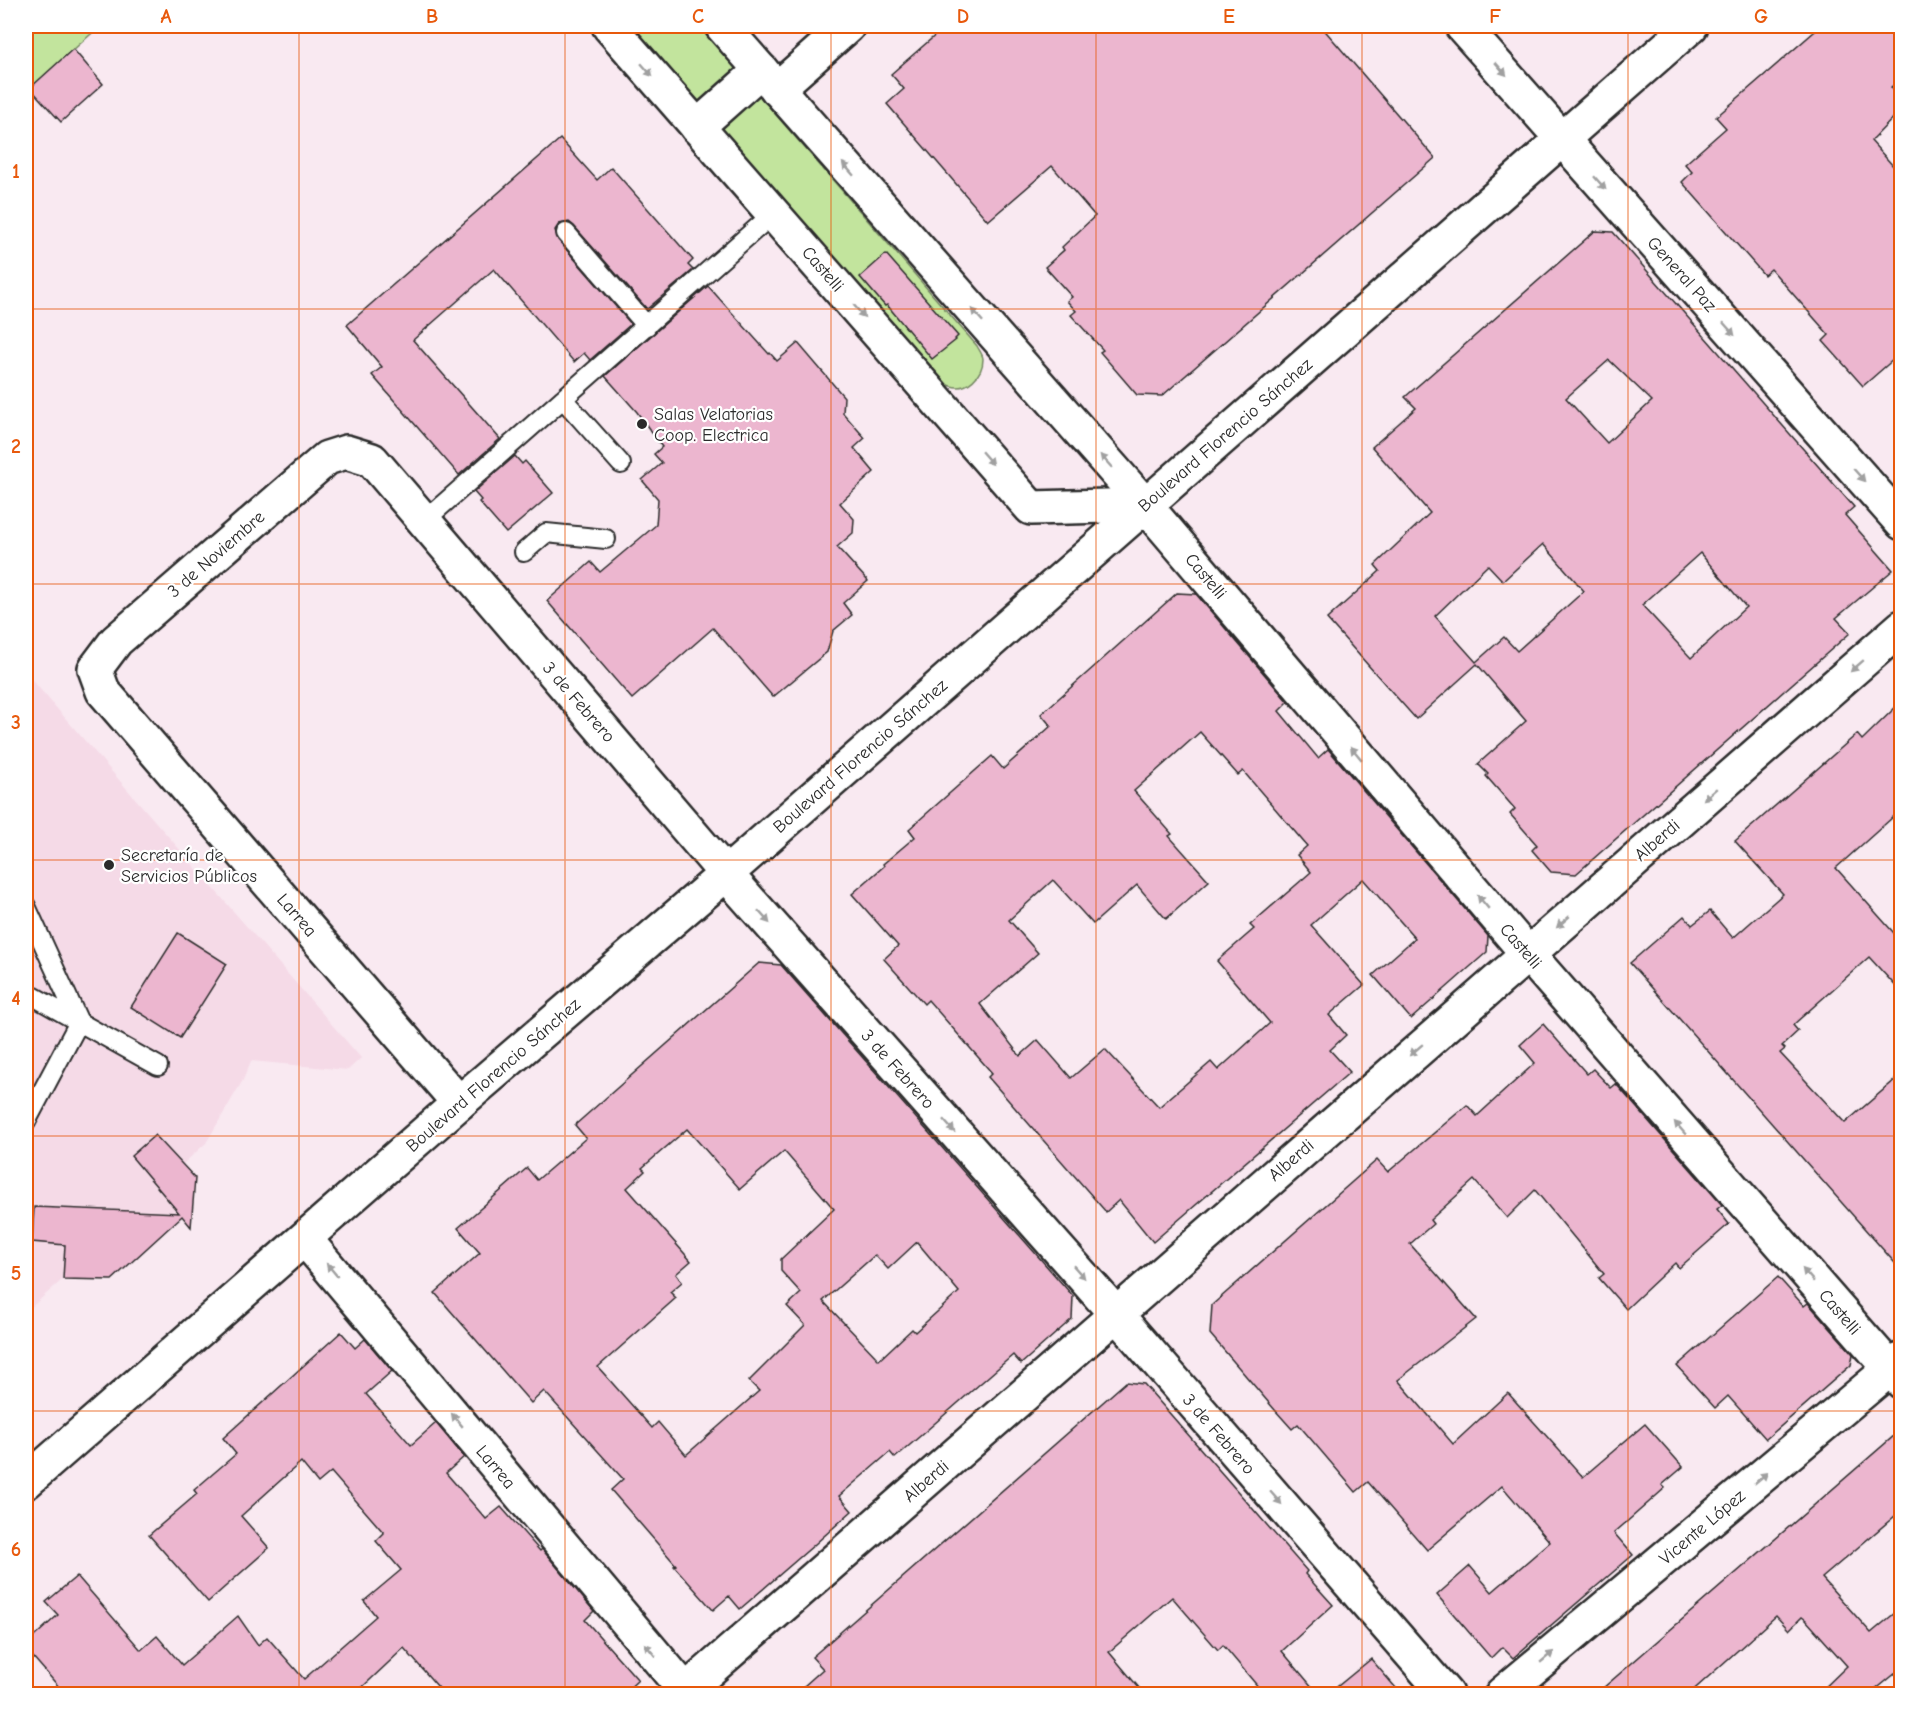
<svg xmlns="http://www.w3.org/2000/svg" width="1927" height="1720" viewBox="0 0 1927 1720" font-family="'Comic Neue',sans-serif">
  <rect width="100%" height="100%" fill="#f9e9f1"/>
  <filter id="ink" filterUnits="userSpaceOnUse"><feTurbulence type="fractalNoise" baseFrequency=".0167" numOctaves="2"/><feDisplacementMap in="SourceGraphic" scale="12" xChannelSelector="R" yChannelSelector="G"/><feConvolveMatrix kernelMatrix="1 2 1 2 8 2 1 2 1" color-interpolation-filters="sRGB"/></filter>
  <g filter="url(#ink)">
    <!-- built -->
    <path fill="#f5dae7" d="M26,673L361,1058L348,1070L251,1061L243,1080L206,1143L183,1164L195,1178L193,1206L112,1280L63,1279L26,1312Z"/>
    <!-- green -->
    <g fill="#c2e49d" stroke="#768864" stroke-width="1.5">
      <path d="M26,26H100L26,92Z"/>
      <path d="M630,26H699L738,71L699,104Z"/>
      <path d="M757,93L977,346C979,350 983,355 983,359C983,375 967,391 951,386C946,385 942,382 938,380L718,126Z"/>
    </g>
    <!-- building -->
    <g fill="#ecb6cf" stroke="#2b2b2b" stroke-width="1.5" fill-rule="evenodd">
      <path d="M946,26H1321L1435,158L1162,396L1137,395L1100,352L1103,350L1071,315L1076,311L1067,301L1072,297L1045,267L1064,250L1062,247L1095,216L1052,166L988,221L887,104L904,89L891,74Z"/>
      <path d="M1821,26H1902V78L1891,87L1902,101V109L1871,141L1902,176V352L1863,386L1823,341L1829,335L1771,269L1764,275L1682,182L1692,172L1685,164L1726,128L1716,117Z"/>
      <path d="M73,49L103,84L61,122L30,88Z"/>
      <path d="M560,139L597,180L611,167L693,260L688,265L693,270L647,309L574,226L569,222L559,224L555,230L558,240L631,324L590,360L584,353L574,362L494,269L413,340L500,439L459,475L372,375L382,367L347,325Z"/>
      <path d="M1595,231L1613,232L1854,507L1845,515L1893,570L1836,618L1850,633L1576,874L1551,872L1532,850L1537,845L1510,814L1515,809L1486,776L1488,774L1478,764L1526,721L1477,664L1416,719L1327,619L1380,571L1375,565L1430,513L1372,447L1416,408L1405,397ZM1609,360L1652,401L1607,443L1566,398ZM1543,544L1584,591L1517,651L1504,637L1476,662L1435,616L1488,565L1503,581ZM1700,553L1746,607L1691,658L1642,605Z"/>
      <path d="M886,254L958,336L955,339L956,340L932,359L887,305L885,306L860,277Z"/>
      <path d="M708,286L769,354L770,353L777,361L798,343L844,397L843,413L865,438L854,448L874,472L840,503L854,519L853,533L837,547L868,581L843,603L852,615L833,631L827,652L773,697L713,628L632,699L547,601L591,562L600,572L656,525L658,499L642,480L662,463L654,454L662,447L637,412L605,376Z"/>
      <path d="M515,456L522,464L525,461L553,493L506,533L479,502L481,500L474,492Z"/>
      <path d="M1177,593L1196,594L1288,702L1279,711L1318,758L1328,749L1488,936L1487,952L1411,1019L1373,975L1415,938L1363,879L1311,925L1364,985L1329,1015L1346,1035L1330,1050L1350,1072L1153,1242L1119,1200L1106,1212L988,1077L992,1073L928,1000L924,1004L884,959L898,946L852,894L884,866L883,864L915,837L909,829L992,756L1003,769L1051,726L1041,714ZM1200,732L1238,775L1243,771L1307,846L1297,855L1311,872L1250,925L1254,929L1217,961L1270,1023L1218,1070L1211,1062L1159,1107L1105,1049L1071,1078L1038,1040L1020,1056L980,1004L1038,953L1009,920L1053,880L1093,924L1137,885L1166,919L1209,881L1169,836L1172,834L1134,791Z"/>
      <path d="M1902,701V809L1836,868L1902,942V993L1869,957L1793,1025L1798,1031L1782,1046L1785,1049L1780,1053L1845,1123L1902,1074V1271L1630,963L1684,916L1692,925L1710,911L1733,938L1783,894L1735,841L1857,734L1862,740Z"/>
      <path d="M178,933L227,964L180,1038L131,1007Z"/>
      <path d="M759,963L781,965L1073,1296L1072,1319L1021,1364L1013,1355L895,1458L890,1452L839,1496L852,1511L814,1545L740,1609L729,1596L713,1610L674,1566L676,1565L611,1490L623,1479L544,1391L531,1403L435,1293L480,1253L458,1228L527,1168L537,1180L586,1138L575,1125ZM687,1129L740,1189L784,1151L834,1209L781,1259V1271L801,1293L787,1306L805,1325L749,1381L759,1391L686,1455L658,1422L652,1428L598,1367L676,1298L670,1292L682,1282L676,1274L691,1261L627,1188L645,1171L642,1168ZM917,1242L959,1292L915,1332L912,1329L879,1360L823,1301L875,1255L888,1269Z"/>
      <path d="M1543,1024L1587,1074L1593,1069L1611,1088L1616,1084L1722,1205L1717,1209L1729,1224L1679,1268L1675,1263L1626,1309L1599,1278L1604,1274L1535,1190L1507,1218L1474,1180L1430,1220L1433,1224L1410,1244L1476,1319L1398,1380L1453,1444L1508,1393L1583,1477L1645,1424L1683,1467L1662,1485L1665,1488L1614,1533L1633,1555L1513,1658L1502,1647L1491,1658L1437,1595L1470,1566L1492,1592L1550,1542L1502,1486L1427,1550L1368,1482L1356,1492L1298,1424L1292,1429L1275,1410L1210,1334L1212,1305L1377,1160L1388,1172L1467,1105L1477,1116L1535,1063L1520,1045Z"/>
      <path d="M155,1135L195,1178L191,1227L182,1216L112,1280L63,1279L65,1245L32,1242L34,1207L179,1213L131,1156Z"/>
      <path d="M1778,1277L1804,1306L1808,1303L1853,1354L1851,1365L1766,1439L1728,1396L1715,1408L1677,1366Z"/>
      <path d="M341,1332L355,1348L365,1339L392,1371L366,1394L411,1445L436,1423L464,1457L446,1473L486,1519L501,1507L540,1551L542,1549L594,1611L585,1620L638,1680L622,1695H445L404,1648L354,1695H66L26,1649V1644L58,1615L46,1602L77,1576L141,1650L157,1636L182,1665L238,1616L258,1645L267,1637L304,1679L376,1616L364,1601L401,1570L376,1541L384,1533L331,1472L318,1483L301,1462L241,1516L269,1548L208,1602L149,1535L197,1494L194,1490L236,1454L223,1438Z"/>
      <path d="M1126,1382L1144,1384L1307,1571L1305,1574L1333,1605L1282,1651L1319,1695H1265L1223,1645L1218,1650L1172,1597L1109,1652L1145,1695H794L823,1669L812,1657Z"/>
      <path d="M1902,1429V1510L1822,1578L1871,1633L1902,1607V1668L1869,1695H1817L1847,1666L1806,1620L1802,1617L1789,1630L1776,1616L1688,1695H1595Z"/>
      <path d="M1371,1659L1402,1695H1327Z"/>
    </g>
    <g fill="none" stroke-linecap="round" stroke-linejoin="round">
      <defs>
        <g id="service">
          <path d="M566,233L647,326"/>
          <path d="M563,399L621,464"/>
          <path d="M424,521L774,213"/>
          <path d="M524,552L546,533L606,539"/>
          <path d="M26,906L79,1022"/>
          <path d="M26,992L79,1022"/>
          <path d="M26,1122L79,1022L158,1066"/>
        </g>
        <g id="minor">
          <path d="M609,26L1031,508L1145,505"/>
          <path d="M722,26L1145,505L1527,953L1902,1382"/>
          <path d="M1462,26L1902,523"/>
          <path d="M777,89L848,26"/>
          <path d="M697,127L761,70"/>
          <path d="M459,1103L103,691L95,669L116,641L327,458L346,452L372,460L726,874L1116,1314L1446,1694"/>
          <path d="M305,1239L688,1694"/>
          <path d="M682,1694L1902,627"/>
          <path d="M1502,1694L1902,1359"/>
        </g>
        <path id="secondary" d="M26,1482L459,1103L726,874L1691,26"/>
      </defs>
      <!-- service casing -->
      <use href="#service" stroke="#2b2b2b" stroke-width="22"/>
      <!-- minor casing -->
      <use href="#minor" stroke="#2b2b2b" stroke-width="38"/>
      <!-- secondary casing -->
      <use href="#secondary" stroke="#2b2b2b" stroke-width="38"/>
      <!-- service -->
      <use href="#service" stroke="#fff" stroke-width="18"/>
      <!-- minor -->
      <use href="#minor" stroke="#fff" stroke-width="33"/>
      <!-- secondary -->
      <use href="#secondary" stroke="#fff" stroke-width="33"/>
    </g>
    <!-- one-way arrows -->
    <defs><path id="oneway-solid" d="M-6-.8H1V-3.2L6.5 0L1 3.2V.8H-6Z" transform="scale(1.5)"/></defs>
    <g fill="#a0a0a0">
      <use href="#oneway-solid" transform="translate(1501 69) rotate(49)"/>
      <use href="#oneway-solid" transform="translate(647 70) rotate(49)"/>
      <use href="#oneway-solid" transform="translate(848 169) rotate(-131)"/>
      <use href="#oneway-solid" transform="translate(1600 183) rotate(48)"/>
      <use href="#oneway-solid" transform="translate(859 311) rotate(49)"/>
      <use href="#oneway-solid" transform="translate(977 315) rotate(-132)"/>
      <use href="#oneway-solid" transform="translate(1729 329) rotate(48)"/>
      <use href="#oneway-solid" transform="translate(987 458) rotate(49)"/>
      <use href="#oneway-solid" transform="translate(1106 461) rotate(-132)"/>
      <use href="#oneway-solid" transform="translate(1859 475) rotate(48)"/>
      <use href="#oneway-solid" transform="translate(1857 666) rotate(139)"/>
      <use href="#oneway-solid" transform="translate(1356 753) rotate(-130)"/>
      <use href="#oneway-solid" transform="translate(1710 794) rotate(139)"/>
      <use href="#oneway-solid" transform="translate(1483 902) rotate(-130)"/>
      <use href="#oneway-solid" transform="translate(764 917) rotate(48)"/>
      <use href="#oneway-solid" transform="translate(1563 922) rotate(139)"/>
      <use href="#oneway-solid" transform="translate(1416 1050) rotate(139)"/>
      <use href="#oneway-solid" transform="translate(949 1126) rotate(48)"/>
      <use href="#oneway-solid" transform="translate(1680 1128) rotate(-131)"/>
      <use href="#oneway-solid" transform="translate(332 1270) rotate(-130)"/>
      <use href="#oneway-solid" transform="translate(1079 1272) rotate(48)"/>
      <use href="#oneway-solid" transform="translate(1808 1275) rotate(-131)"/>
      <use href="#oneway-solid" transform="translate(457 1420) rotate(-130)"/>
      <use href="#oneway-solid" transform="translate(1761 1478) rotate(-40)"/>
      <use href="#oneway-solid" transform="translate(1276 1498) rotate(49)"/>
      <use href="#oneway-solid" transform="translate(650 1650) rotate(-130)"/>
      <use href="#oneway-solid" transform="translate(1547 1657) rotate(-40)"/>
    </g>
  </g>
  <!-- grid -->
  <path fill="none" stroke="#e8590c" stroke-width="1.5" stroke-opacity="0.55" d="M299,26V1694M565,26V1694M831,26V1694M1096,26V1694M1362,26V1694M1628,26V1694M26,309H1902M26,584H1902M26,860H1902M26,1136H1902M26,1411H1902"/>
  <!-- markers -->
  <g fill="#2b2b2b" stroke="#fff" stroke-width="2">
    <circle cx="642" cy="424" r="6"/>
    <circle cx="109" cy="865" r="6"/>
  </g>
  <g text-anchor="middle" stroke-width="4.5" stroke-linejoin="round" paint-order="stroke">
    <!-- street labels -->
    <g font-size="18" fill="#2b2b2b" stroke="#fff">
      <text transform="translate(823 269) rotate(49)" y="6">Castelli</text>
      <text transform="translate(1682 274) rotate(48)" y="6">General Paz</text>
      <text transform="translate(1225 435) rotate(-41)" y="6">Boulevard Florencio Sánchez</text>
      <text transform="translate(216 554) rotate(-41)" y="6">3 de Noviembre</text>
      <text transform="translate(1206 576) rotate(50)" y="6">Castelli</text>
      <text transform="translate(579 702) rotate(49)" y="6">3 de Febrero</text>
      <text transform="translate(860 756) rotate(-41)" y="6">Boulevard Florencio Sánchez</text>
      <text transform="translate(1657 840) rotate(-41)" y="6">Alberdi</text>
      <text transform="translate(297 915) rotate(49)" y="6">Larrea</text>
      <text transform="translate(1521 946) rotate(49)" y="6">Castelli</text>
      <text transform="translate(898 1069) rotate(48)" y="6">3 de Febrero</text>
      <text transform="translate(493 1075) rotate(-41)" y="6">Boulevard Florencio Sánchez</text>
      <text transform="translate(1291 1160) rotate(-41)" y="6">Alberdi</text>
      <text transform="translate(1840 1312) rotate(49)" y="6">Castelli</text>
      <text transform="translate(1219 1434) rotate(49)" y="6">3 de Febrero</text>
      <text transform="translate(496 1467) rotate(50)" y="6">Larrea</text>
      <text transform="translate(926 1481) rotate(-41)" y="6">Alberdi</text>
      <text transform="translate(1702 1527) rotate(-40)" y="6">Vicente López</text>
    </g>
    <!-- poi labels -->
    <g font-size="18" fill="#2b2b2b" stroke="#fff" text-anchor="start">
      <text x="654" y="420">Salas Velatorias<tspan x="654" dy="21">Coop. Electrica</tspan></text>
      <text x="121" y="861">Secretaría de<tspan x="121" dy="21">Servicios Públicos</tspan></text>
    </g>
  </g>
  <!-- margin -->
  <rect width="1927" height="1720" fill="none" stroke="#fff" stroke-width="66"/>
  <rect x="33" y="33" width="1861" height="1654" fill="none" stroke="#e8590c" stroke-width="2"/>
  <g font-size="20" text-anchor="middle" font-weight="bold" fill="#e8590c">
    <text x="166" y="23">A</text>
    <text x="432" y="23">B</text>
    <text x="698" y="23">C</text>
    <text x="963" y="23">D</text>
    <text x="1229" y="23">E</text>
    <text x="1495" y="23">F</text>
    <text x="1761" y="23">G</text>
    <text x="16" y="178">1</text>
    <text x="16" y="453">2</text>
    <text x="16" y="729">3</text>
    <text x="16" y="1005">4</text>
    <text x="16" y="1280">5</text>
    <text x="16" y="1556">6</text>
  </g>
</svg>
